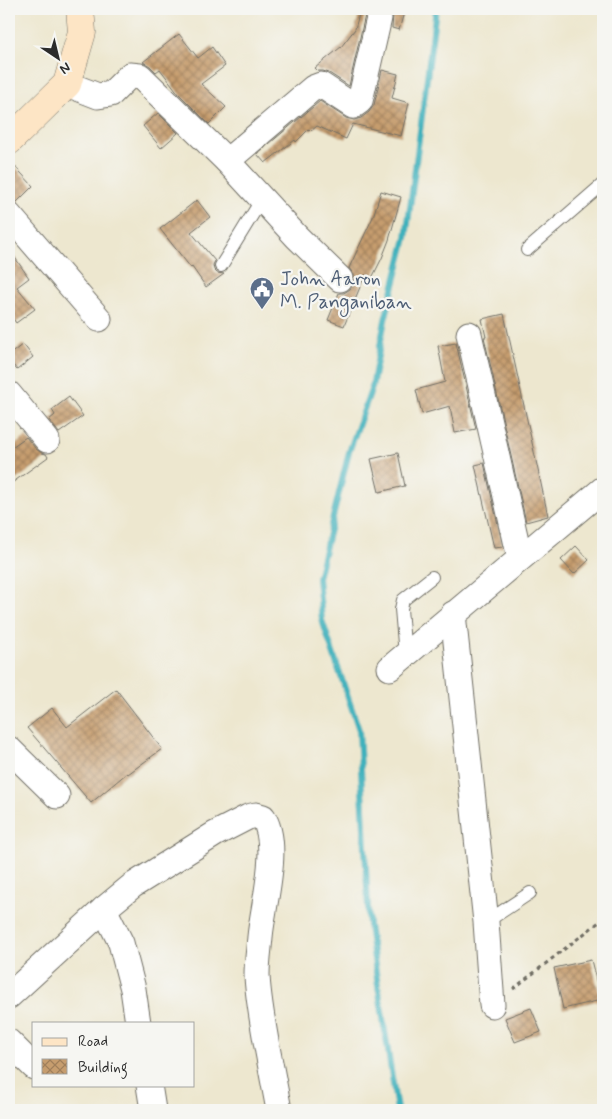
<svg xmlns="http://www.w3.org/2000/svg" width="612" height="1119" viewBox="0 0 612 1119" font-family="Mynerve,sans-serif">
  <defs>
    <pattern id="building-cross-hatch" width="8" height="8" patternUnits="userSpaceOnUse" patternTransform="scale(1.25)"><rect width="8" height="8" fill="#c69d6e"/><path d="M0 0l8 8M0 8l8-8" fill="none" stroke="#a1805b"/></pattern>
  </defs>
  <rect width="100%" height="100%" fill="#f6f6f2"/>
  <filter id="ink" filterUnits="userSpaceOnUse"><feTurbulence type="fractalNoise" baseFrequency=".02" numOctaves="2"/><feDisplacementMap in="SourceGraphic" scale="10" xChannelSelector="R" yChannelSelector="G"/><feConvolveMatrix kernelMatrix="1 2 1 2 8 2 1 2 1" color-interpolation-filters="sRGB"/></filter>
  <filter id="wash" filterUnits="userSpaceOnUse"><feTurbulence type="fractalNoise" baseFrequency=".0096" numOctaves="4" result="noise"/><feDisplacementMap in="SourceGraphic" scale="20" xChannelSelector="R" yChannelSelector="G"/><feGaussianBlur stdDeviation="1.12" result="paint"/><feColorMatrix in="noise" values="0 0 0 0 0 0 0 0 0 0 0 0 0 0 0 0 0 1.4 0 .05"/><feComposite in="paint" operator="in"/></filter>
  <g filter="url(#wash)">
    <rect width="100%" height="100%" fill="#ede7cf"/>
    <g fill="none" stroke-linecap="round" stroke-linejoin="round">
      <!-- stream -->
      <path stroke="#41b1bc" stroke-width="6" d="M397,1110L369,926L359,730L322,620L318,578L349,452L372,387L385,320L406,238L436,9"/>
    </g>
    <g id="blocks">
      <!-- building -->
      <g fill="url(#building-cross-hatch)">
        <path d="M390,9H405L399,30L392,28L393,14Z"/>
        <path d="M359,14L365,15L349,86L329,73L323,71H318L315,68L341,47L355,29Z"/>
        <path d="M179,34L198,58L212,47L225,66L201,84L226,107L209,124L179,94L160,69L156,72L150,66L143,62Z"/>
        <path d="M382,70L398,74L392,98L409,103L401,136L353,124L346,139L317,126L311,131L309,129L296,142L295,140L265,163L257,154L320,101L346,118L354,120L361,118L369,112L374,105Z"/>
        <path d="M158,113L178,133L161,148L143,126Z"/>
        <path d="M9,160L33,186L16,203L9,201Z"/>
        <path d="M381,191L401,197L389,240L382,258L372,278L365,275L344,326L328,320L339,293H344L350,289L354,283V275L349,268L373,217Z"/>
        <path d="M197,200L210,217L191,232L215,261L213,265L214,270L217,273L224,274L206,287L192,267L191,268L160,229Z"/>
        <path d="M9,249L29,278L17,287L35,309L16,323L9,313Z"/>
        <path d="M504,314L548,516L526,522L484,337H486L482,319Z"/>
        <path d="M456,343L476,429L455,433L450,406L422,414L416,390L445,382L438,346Z"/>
        <path d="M23,344L33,357L17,370L9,360V355Z"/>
        <path d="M69,397L83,416L59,433L49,420L55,415L52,410Z"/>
        <path d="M26,437L36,449L42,453L46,454L48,457L9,485V449Z"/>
        <path d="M398,453L405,486L379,492L371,459Z"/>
        <path d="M484,463L503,547L494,548L475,465Z"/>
        <path d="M576,546L589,560L574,574L561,560Z"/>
        <path d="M116,689L162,749L128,774L127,773L91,803L27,728L52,708L67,727Z"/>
        <path d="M591,960L601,1000L563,1009L554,968Z"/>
        <path d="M531,1008L541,1032L515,1042L505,1018Z"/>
      </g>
    </g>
  </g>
  <g filter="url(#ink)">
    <use href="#blocks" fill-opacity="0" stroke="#6f6d64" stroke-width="1"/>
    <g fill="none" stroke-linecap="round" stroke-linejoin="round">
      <defs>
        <g id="lane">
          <path d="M527,250L603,184"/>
          <path d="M221,266L262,199"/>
          <path d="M405,655L401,609L403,600L432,577"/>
          <path d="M486,922L530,893"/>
        </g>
        <g id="street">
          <path d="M67,84L98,96L111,94L130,75L140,76L227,161L297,237L340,279"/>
          <path d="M227,161L313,88L321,85L353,106L360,101L379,18"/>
          <path d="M9,215L99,319"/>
          <path d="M469,334L520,558"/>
          <path d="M9,394L47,440"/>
          <path d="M453,614L486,922L492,1005"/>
          <path d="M390,668L603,489"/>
          <path d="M9,749L57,796"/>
          <path d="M104,909L121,943L133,989L138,1023"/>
          <path d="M9,996L104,909L132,886L215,834L248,817L256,815L263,817C281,845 263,904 260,937C259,949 257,962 257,975C258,999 263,1023 267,1047C271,1068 275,1089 279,1110"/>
          <path d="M9,1042L34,1067"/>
          <path d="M149,1085L153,1110"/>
        </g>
        <path id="secondary" d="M9,141L67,84L82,32L80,9"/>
      </defs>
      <!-- lane casing -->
      <use href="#lane" stroke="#6f6d64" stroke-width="14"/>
      <!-- street casing -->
      <use href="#street" stroke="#6f6d64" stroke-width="27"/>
      <!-- secondary casing -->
      <use href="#secondary" stroke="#6f6d64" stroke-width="29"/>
      <!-- path -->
      <path stroke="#6f6d64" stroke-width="3" stroke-dasharray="4 4" stroke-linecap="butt" d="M513,989L603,919"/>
      <!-- lane -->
      <use href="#lane" stroke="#fff" stroke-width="12"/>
      <!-- street -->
      <use href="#street" stroke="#fff" stroke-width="25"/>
      <!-- secondary -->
      <use href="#secondary" stroke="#fde5c5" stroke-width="28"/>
    </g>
  </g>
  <!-- icons -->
  <defs>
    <symbol id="civic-pin" viewBox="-11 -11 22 30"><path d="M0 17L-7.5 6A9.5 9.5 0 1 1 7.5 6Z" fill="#5c6f8a" stroke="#f6f6f2"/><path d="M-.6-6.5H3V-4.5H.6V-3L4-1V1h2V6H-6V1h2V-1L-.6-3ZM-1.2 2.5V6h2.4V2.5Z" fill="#fff"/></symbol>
  </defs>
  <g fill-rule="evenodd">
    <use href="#civic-pin" x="248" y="275" width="28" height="38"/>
  </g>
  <g text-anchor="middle" stroke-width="4.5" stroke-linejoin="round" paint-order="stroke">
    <!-- service labels -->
    <g font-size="20" fill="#4e5e75" stroke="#f6f6f2" text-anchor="start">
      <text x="280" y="285">John Aaron<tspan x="280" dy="23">M. Panganiban</tspan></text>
    </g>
  </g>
  <!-- margin -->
  <rect width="612" height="1119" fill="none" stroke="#f6f6f2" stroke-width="30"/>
  <!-- legend -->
  <rect x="32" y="1022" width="162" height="65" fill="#f6f6f2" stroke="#a5a5a2"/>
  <rect x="42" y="1038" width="25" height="8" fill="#fde5c5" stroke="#a5a5a2"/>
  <text x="78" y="1046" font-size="15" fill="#2b2b2b">Road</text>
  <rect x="42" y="1059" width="25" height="15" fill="url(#building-cross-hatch)" stroke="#a5a5a2"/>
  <text x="78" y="1072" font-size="15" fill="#2b2b2b">Building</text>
  <!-- north arrow -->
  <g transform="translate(58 58) rotate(145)" stroke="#f6f6f2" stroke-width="4" paint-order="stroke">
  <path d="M0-4L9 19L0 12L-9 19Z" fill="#2b2b2b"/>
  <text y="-8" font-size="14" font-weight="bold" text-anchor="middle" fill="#2b2b2b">N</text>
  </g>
</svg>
